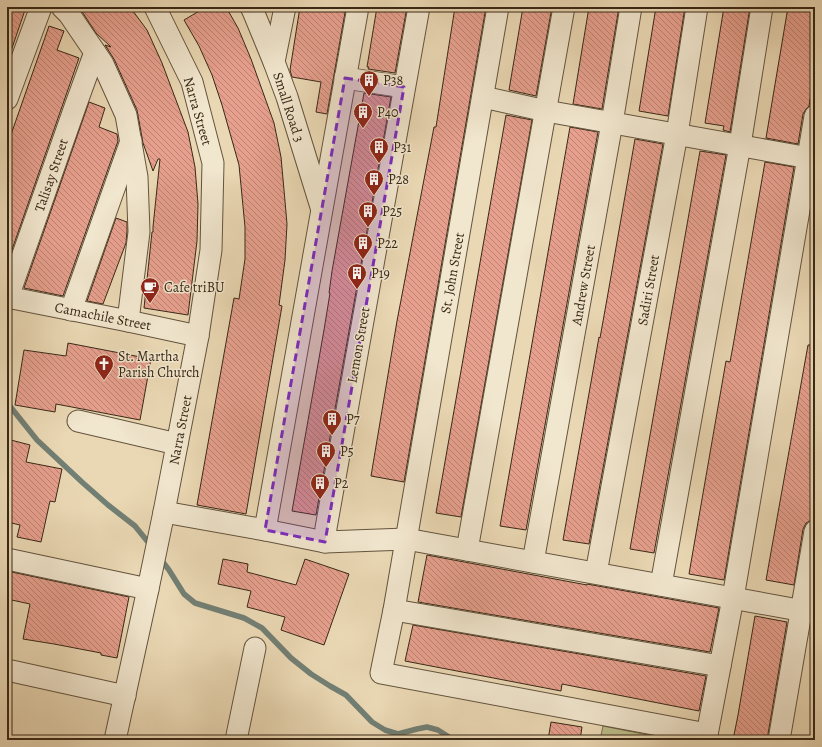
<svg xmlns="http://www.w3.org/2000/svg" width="822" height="747" viewBox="0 0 822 747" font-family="Alegreya,serif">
  <defs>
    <pattern id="building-back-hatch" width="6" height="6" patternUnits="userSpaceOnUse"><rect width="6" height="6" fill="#e7a08e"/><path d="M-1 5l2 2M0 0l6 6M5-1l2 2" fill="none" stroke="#bc8273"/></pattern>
  </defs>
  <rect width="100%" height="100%" fill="#ead8b4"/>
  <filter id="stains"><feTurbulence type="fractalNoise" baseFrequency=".005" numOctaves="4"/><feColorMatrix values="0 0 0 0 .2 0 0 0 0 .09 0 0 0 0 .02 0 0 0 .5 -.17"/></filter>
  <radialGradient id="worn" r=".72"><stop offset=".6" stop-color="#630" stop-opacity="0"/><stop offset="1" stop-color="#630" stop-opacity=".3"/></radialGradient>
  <!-- pitch -->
  <path fill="#bdbd89" stroke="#7a7250" d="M603,726L673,740H600Z"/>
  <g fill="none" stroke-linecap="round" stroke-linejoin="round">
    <!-- stream -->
    <g stroke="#727f74" stroke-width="5.5">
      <path d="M7,398L9,405L37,440L83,483L108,505L135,526L152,547"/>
      <path d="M159,557L169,570L184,594L195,603L244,618L262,628L291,658L311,674L330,686L346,695L372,722L385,730L398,734L417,729L427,727L438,730L449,737L450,740"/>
    </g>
  </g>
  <!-- building -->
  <g fill="url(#building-back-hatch)" stroke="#382816">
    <path d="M9,7H26L9,57H7V13Z"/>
    <path d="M79,7H130L147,30L162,63L188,132L195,167L198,204L197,241L188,315L144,308L152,232H153V227L160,159H158L153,171L143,143L137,110L114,59L105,45L111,47L96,33Z"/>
    <path d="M206,7H226L238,28L251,59L274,123L281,157L284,190L287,224L285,260L279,305L282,306L246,514L197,505L234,298L239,299L245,259V227L239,165L222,105L212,75L199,46L184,20Z"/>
    <path d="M300,7H346L327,114L316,112L321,82L292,77L290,70Z"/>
    <path d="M377,7H407L395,73L368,69L369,67H367Z"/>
    <path d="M455,7H486L404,482L371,476L397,321L434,127H436Z"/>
    <path d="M523,7H552L536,96L509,90Z"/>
    <path d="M589,7H619L602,109L573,104Z"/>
    <path d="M656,7H685L668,116L639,111Z"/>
    <path d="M724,7H750L730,132L723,130L724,126L705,123Z"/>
    <path d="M788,7H815V68L809,106L806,109L803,114L798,144L766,138Z"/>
    <path d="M49,26L64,31L57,50L79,58L7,264V146Z"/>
    <path d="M364,93L391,97L316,515L292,511L324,330L330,293H329L332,271Z"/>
    <path d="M89,102L105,108L99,127L117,134L118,141L63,296L24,288Z"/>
    <path d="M506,115L532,120L461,517L436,513Z"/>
    <path d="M570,127L598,132L526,530L500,526Z"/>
    <path d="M635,139L663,144L589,544L563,540L599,337L600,338L607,299Z"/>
    <path d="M700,151L726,155L654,553L630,549Z"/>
    <path d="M765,162L794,167L724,580L689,574L726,361L730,362L733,346Z"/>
    <path d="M116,218L127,222V231L126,243L103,304L87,301Z"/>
    <path d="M68,343L151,359L140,420L56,404L55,412L15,405L24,350L66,356Z"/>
    <path d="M808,345H815V504L812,520L806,523L803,529L794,585L766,580Z"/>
    <path d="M7,439L30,445L26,462L62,469L55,502L50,501L41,542L17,537L20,525L7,522Z"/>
    <path d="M427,555L587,585V584L719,608L710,652L418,602Z"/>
    <path d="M223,559L248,564L247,572L296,585L305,559L349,574L324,645L281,630L285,617L247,607L251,591L218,584Z"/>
    <path d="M7,571L129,597L117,658L101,655V653L54,644L23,639L30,604L7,599Z"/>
    <path d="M755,616L787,622L767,740H733L738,715Z"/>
    <path d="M413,625L706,676L699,711L562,684L561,691L405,661Z"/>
    <path d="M551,722L582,727L580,740H548Z"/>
  </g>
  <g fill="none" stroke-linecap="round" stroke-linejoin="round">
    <defs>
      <g id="minor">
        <path d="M62,7L69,14L103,64L126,115L137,177L139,232L128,321"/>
        <path d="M251,7L253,11L274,62L287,97L321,207"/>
        <path d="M498,7L394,610L381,673L707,734"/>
        <path d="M274,62L285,7"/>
        <path d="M345,78L404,87"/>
        <path d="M483,97L546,111L815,159"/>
        <path d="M7,99L41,7"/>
        <path d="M7,297L128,321L198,336"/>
        <path d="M8,297L75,107L95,52"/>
        <path d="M71,310L131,141"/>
        <path d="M78,421L177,444"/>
        <path d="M164,512L265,530L325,542L406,539L815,613"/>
        <path d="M265,530L358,7"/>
        <path d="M325,542L326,528L419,7"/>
        <path d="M467,550L564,7"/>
        <path d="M7,559L148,589"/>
        <path d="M533,562L612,123L631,7"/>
        <path d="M596,573L677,134L697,7"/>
        <path d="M661,585L740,145L762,7"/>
        <path d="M394,610L720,666"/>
        <path d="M7,670L125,696"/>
        <path d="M115,740L148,589L164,512L198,336L211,250L213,163L192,82L155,7"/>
        <path d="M236,740L255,648"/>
        <path d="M706,740L733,598L815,116"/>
        <path d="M779,740L815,531"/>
      </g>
    </defs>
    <!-- minor casing -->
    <use href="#minor" stroke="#64543e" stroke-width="23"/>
    <!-- minor -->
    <use href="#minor" stroke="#f1e6ce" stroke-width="21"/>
  </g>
  <!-- marked area -->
  <path fill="#7b2cbf" fill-opacity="0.2" stroke="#7b2cbf" stroke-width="3" stroke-dasharray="8 5" stroke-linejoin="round" d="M345,78L404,87L325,542L265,530Z"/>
  <!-- icons -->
  <defs>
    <symbol id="building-pin" viewBox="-11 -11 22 30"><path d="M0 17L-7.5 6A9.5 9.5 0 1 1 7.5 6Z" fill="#8f2418" stroke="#f1e6ce"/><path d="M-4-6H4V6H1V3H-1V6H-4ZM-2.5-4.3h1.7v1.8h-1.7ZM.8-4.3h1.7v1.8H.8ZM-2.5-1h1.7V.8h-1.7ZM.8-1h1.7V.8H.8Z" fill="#fff"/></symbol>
    <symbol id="cafe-pin" viewBox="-11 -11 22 30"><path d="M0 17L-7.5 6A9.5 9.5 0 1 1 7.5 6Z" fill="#8f2418" stroke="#f1e6ce"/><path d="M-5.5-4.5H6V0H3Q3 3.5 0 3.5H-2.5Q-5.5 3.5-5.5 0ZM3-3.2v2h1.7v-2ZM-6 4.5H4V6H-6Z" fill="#fff"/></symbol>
    <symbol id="church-pin" viewBox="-11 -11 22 30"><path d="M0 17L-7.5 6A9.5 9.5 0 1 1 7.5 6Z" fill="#8f2418" stroke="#f1e6ce"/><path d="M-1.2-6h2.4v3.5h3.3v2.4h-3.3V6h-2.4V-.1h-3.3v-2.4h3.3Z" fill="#fff"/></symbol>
  </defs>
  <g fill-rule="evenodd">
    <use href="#building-pin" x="358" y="69" width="22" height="30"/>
    <use href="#building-pin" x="352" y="101" width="22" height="30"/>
    <use href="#building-pin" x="368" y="136" width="22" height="30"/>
    <use href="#building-pin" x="363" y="168" width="22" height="30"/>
    <use href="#building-pin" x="357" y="200" width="22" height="30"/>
    <use href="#building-pin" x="352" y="232" width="22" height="30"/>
    <use href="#building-pin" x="346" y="262" width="22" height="30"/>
    <use href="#cafe-pin" x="139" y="276" width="22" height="30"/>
    <use href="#church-pin" x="93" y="353" width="22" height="30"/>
    <use href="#building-pin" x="321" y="408" width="22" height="30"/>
    <use href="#building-pin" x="315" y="440" width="22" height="30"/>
    <use href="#building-pin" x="309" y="472" width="22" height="30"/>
  </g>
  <g text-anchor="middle" stroke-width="3" stroke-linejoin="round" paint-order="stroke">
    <!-- poi labels -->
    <g font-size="14" fill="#382816" stroke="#f1e6ce" text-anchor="start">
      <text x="383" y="85">P38</text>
      <text x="377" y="117">P40</text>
      <text x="393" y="152">P31</text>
      <text x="388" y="184">P28</text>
      <text x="382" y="216">P25</text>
      <text x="377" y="248">P22</text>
      <text x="371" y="278">P19</text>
      <text x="164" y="292">Cafe triBU</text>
      <text x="118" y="361">St. Martha<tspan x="118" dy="16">Parish Church</tspan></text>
      <text x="346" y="424">P7</text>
      <text x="340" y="456">P5</text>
      <text x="334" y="488">P2</text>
    </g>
    <!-- street labels -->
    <g font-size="14" fill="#382816" stroke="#f1e6ce">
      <text transform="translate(289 107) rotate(72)" y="5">Small Road 3</text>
      <text transform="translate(198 111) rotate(74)" y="5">Narra Street</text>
      <text transform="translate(51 175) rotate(-71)" y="5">Talisay Street</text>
      <text transform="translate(452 273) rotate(-80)" y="5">St. John Street</text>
      <text transform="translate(583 285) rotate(-80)" y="5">Andrew Street</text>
      <text transform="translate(648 290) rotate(-80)" y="5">Sadiri Street</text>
      <text transform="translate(103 316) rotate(11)" y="5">Camachile Street</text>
      <text transform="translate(358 345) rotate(-80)" y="5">Lemon Street</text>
      <text transform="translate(180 430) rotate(-79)" y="5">Narra Street</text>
    </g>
  </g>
  <!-- margin -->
  <rect width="822" height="747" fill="none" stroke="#ead8b4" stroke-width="24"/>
  <rect x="8" y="8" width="806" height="731" fill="none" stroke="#382816" stroke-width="2"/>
  <rect x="12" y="12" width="798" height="723" fill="none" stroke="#382816"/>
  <rect width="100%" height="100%" filter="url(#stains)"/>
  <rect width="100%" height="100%" fill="url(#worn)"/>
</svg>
